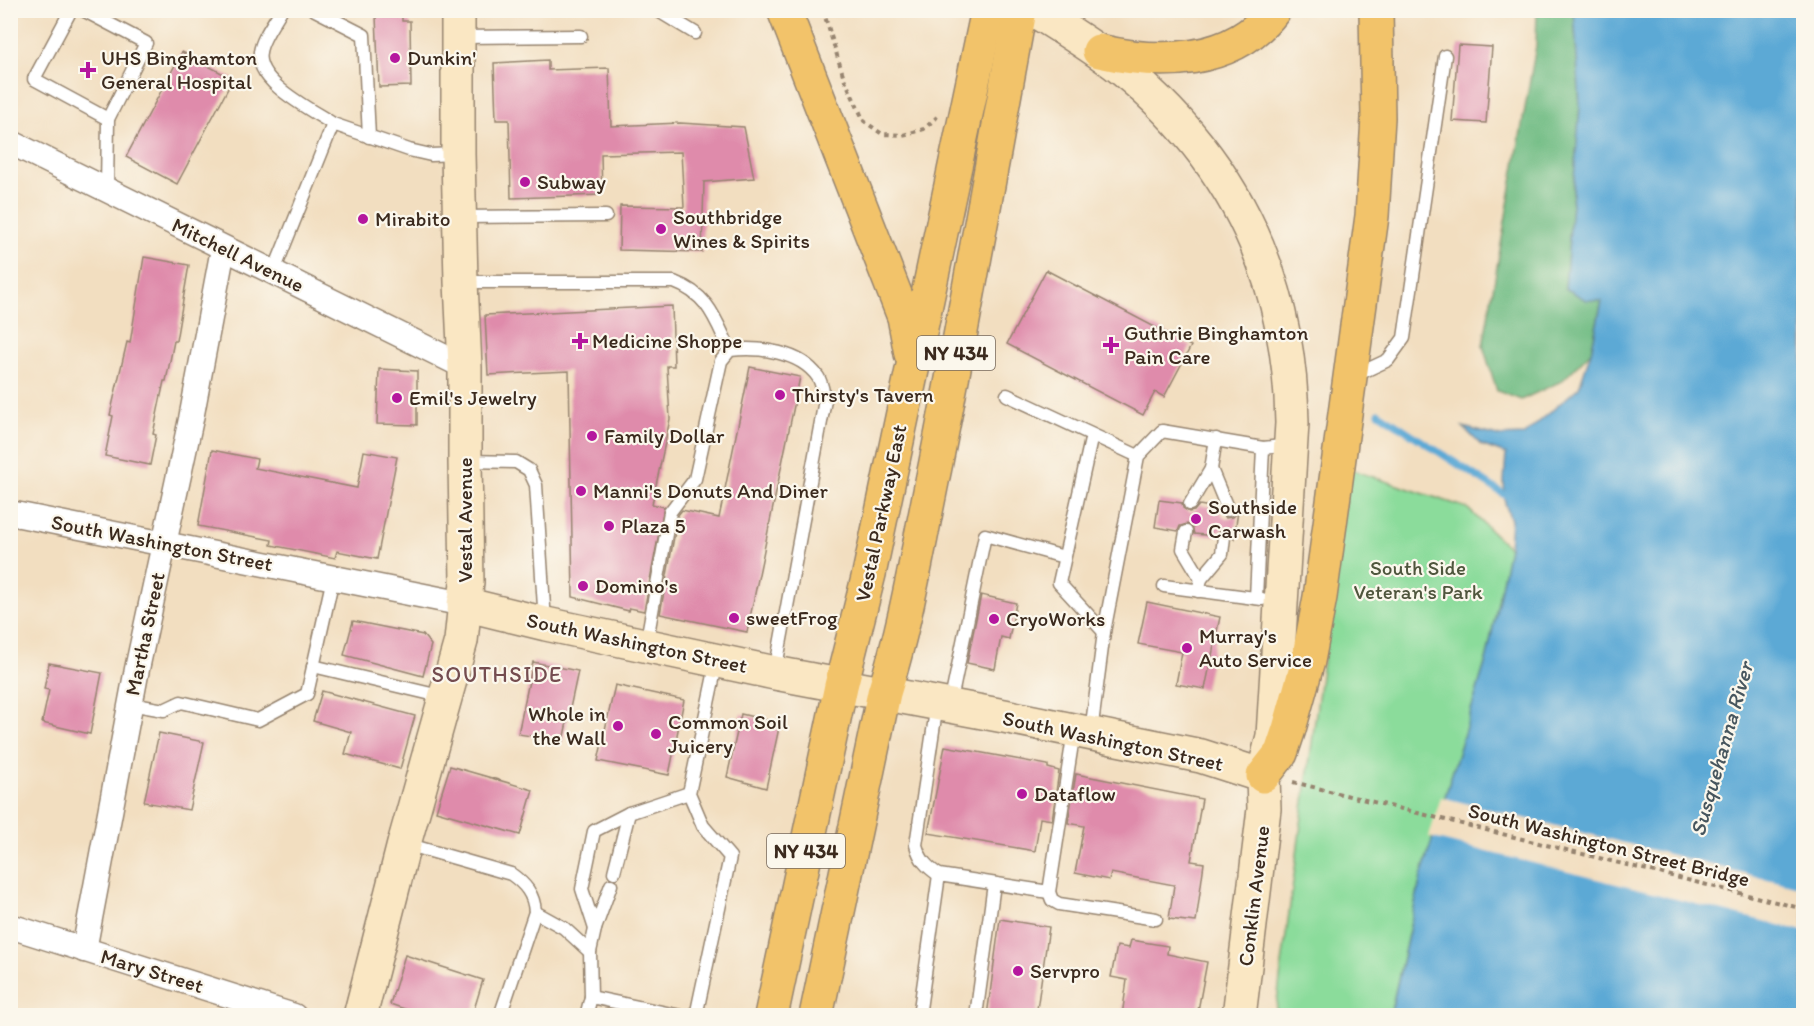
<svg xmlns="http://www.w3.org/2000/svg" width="1814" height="1026" viewBox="0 0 1814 1026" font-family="Itim,sans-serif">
  <rect width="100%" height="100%" fill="#fbf7ec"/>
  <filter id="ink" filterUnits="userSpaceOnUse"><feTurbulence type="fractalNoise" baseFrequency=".0167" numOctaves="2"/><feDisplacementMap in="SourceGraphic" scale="12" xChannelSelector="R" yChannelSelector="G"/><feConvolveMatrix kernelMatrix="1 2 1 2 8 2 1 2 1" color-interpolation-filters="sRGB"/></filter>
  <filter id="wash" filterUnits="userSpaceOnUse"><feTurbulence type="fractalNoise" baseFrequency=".008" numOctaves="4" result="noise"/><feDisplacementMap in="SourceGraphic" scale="24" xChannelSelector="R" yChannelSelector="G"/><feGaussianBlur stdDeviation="1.35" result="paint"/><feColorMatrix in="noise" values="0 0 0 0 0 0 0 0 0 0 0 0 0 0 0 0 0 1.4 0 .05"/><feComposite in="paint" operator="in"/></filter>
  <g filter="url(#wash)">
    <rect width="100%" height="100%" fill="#f2dec0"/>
    <!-- green -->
    <path fill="#8bdc9b" stroke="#63835c" stroke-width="1.5" d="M1349,469L1467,508L1509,548L1487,657L1421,877L1390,1015L1275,1016Z"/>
    <!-- forest -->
    <path fill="#70bc83" stroke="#567350" stroke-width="1.5" d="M1537,11H1574L1580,106L1565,288L1602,300L1591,352L1562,381L1521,400L1497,391L1483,346L1536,46Z"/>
    <!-- water -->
    <path fill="#5ca9d5" stroke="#4c6a7a" stroke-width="1.5" d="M1574,11H1803V1015L1390,1016L1421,877L1487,657L1509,548L1511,520L1505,503L1504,481L1506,454L1481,445L1463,427L1498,436L1524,435L1579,387L1591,352L1602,301L1586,300L1565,288L1580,106Z"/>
    <!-- pier -->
    <path fill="#f2dec0" d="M1441,797L1803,888V931L1429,837Z"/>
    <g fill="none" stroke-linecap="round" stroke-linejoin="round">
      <!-- stream -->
      <path stroke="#5ca9d5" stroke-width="7" d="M1379,413L1505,495L1511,496"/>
    </g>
    <g id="blocks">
      <!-- building -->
      <g fill="#df8bab">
        <path d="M376,16H402V21H410L411,86L379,87Z"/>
        <path d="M1458,45L1492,47L1486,123L1452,121Z"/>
        <path d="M182,52L233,79L177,184L126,157Z"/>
        <path d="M548,60V70L609,68L611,126L680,123L744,127L754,178L704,182L702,252L619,250L620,206L684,207L681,152L601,154L602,195L511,198L509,120H496L494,63Z"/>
        <path d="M144,257L189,265L176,341H174L166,381H164L153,434L156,435L150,465L105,456L113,416L110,415L127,342L130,343Z"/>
        <path d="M1046,270L1191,346L1164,397L1155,392L1143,415L1007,344Z"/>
        <path d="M672,306L674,366H667L670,419L652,504L664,507L644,611L630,608L629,611L573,597L569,371L488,375L485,315Z"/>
        <path d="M750,367L800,377L747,632L660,614L678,515L682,510L719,518Z"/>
        <path d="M379,369L417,371V425L377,424Z"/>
        <path d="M212,450L257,459L255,468L357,488L364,451L397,457L377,559L337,551L335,558L271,545L272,540L198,526Z"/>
        <path d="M1159,500L1182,503L1183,508L1189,512L1194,511L1199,505L1218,508L1223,516L1226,518L1232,517L1238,511L1234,538L1229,531L1226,529L1220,530L1216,536L1194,534L1192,526L1187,524L1180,526L1178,531L1155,527Z"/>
        <path d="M981,595L1016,603L1009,639L1001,637L995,669L967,663Z"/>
        <path d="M1147,602L1220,617L1205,689L1176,684L1182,652L1138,644Z"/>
        <path d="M353,621L423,635L431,645L423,676L344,655Z"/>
        <path d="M533,662L578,671L563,741L518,734Z"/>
        <path d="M49,663L102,673L90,734L42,723L49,690L44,689Z"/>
        <path d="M615,685L684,700L669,775L598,761Z"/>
        <path d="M322,691L415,716L400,769L345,754L351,732L313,721Z"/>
        <path d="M741,714L780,723L766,788L727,777Z"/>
        <path d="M159,733L204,742L189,810L144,802Z"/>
        <path d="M945,746L1048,765V768L1059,771L1052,820L1040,818L1035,851L928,833Z"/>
        <path d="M450,766L533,790L520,835L436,811Z"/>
        <path d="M1076,774L1202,799L1191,861L1204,863L1196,922L1169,919L1174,885L1111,873L1109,880L1075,873L1084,826L1068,823Z"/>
        <path d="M1000,919L1049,927L1036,1016H987Z"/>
        <path d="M1131,940L1168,946L1167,954L1207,962L1197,1016H1122L1127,980L1111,977L1117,946L1129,948Z"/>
        <path d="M405,955L483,980L472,1016H425L390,1004Z"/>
      </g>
    </g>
  </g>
  <g filter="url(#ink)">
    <use href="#blocks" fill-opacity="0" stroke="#96846f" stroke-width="1.5"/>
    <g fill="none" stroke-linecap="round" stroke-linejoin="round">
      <defs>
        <g id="lane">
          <path d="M71,10L34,79L108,119"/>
          <path d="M83,10L146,43L108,119L107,190"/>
          <path d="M281,10C274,23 262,38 260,52C254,82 312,110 333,124"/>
          <path d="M315,10L364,35L369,137"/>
          <path d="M657,10L695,33"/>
          <path d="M459,37L581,36"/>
          <path d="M461,217L606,216"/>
          <path d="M274,271L333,124L409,150L431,155L457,154"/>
          <path d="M462,282H674C709,295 715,319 730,350"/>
          <path d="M1354,376L1388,360L1404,338L1445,56"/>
          <path d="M1007,395L1138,456"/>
          <path d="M1092,435L1059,583L1104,632"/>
          <path d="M466,461L516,462L529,470L536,485L545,622"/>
          <path d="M1211,469L1228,510"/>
          <path d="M1190,504L1211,469L1216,439"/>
          <path d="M1186,532L1183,549L1201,579"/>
          <path d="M1164,586L1262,599"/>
          <path d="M1198,591L1201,579L1222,554L1224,537"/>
          <path d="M1256,598L1263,448"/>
          <path d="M646,645L670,512L695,479L721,361L730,350C760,347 800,351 818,377C822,383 823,392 825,400L775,672"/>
          <path d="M313,666L444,697"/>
          <path d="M130,704L164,710L181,702L258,720L307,694L333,578"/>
          <path d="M937,704L916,845C920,860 927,867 939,875L1049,892L1074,731"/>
          <path d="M950,705L985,535L1064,557"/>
          <path d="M1091,732L1104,632L1138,456L1162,431L1263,448L1290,445"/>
          <path d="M406,844L511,874C525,884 534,894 535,912L500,1016"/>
          <path d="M614,872L629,813"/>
          <path d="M611,885L595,929L590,952L591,997L681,1016"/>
          <path d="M1049,892L1052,900L1059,904L1156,919"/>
          <path d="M535,912L564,928L590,952"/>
          <path d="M595,929L582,889L594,831L629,813L689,793"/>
          <path d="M586,1016L591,997"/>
          <path d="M696,1016L730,857L703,826L689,793L717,661"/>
          <path d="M919,1016L939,875"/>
          <path d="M976,1016L994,884"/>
        </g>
        <g id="street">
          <path d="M10,142L465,367"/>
          <path d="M10,513L464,604"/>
          <path d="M10,926L294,1016"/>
          <path d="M84,950L137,669L191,419L223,249"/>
        </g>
        <g id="secondary">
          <path d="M1034,10C1064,29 1094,47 1122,69C1234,160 1290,278 1292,423L1273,736L1263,776L1264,809L1239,1016"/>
          <path d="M464,604L546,624L775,673L1004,716L1201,756L1263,776"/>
          <path d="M360,1016L404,844L461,641L467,582L465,461V367L461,282L458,154V10"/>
        </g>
        <g id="primary">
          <path d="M784,10L904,317L911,354"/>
          <path d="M1099,51C1159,65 1233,65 1274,10"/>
          <path d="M1263,776L1281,753L1289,729L1308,661L1320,597L1372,216L1378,118L1376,10"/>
          <path d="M771,1016L841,686L869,574L988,10"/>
          <path d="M816,1016L884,693C907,620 919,543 935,467C965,315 992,163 1020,10"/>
        </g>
      </defs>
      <!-- lane casing -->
      <use href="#lane" stroke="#96846f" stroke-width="15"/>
      <!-- street casing -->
      <use href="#street" stroke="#96846f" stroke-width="27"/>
      <!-- secondary casing -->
      <use href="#secondary" stroke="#96846f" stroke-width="36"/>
      <!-- primary casing -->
      <use href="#primary" stroke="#96846f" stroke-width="36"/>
      <!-- path -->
      <g stroke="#96846f" stroke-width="4" stroke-dasharray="4.5 4.5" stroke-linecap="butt">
        <path d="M823,10L844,78L864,121L882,134L903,135L924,129L937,117"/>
        <path d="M1293,782L1804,909"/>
      </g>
      <!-- lane -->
      <use href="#lane" stroke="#fff" stroke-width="12"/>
      <!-- street -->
      <use href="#street" stroke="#fff" stroke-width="24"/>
      <!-- secondary -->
      <use href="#secondary" stroke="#fae7c3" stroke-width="33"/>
      <!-- primary -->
      <use href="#primary" stroke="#f2c36a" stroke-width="33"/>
    </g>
  </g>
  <!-- markers -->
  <g fill="#b5179e" stroke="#fbf7ec" stroke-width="2">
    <circle cx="395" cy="58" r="6"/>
    <path d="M85 61h6v6h6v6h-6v6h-6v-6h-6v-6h6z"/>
    <circle cx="525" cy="182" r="6"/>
    <circle cx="363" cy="219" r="6"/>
    <circle cx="661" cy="229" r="6"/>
    <path d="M577 332h6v6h6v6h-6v6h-6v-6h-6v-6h6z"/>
    <path d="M1108 336h6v6h6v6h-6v6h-6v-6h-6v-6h6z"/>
    <circle cx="780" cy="395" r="6"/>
    <circle cx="397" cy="398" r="6"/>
    <circle cx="592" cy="436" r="6"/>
    <circle cx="581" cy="491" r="6"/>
    <circle cx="1196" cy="519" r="6"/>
    <circle cx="609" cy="526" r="6"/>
    <circle cx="583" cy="586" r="6"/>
    <circle cx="734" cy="618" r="6"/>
    <circle cx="994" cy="619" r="6"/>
    <circle cx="1187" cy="648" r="6"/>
    <circle cx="618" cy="726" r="6"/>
    <circle cx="656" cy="734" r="6"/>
    <circle cx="1022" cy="794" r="6"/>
    <circle cx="1018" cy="971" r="6"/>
  </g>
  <g text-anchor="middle" stroke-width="4.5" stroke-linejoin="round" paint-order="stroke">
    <!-- shield labels -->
    <g fill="#fbf7ec" stroke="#75685c" stroke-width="1.5">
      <rect x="917" y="336" width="78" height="34" rx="4.5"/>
      <rect x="767" y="834" width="78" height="34" rx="4.5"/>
    </g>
    <g font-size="20" font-weight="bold" fill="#3b2a1e">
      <text x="956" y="360">NY 434</text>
      <text x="806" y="858">NY 434</text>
    </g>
    <!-- poi labels -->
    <g font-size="21" fill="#3b2a1e" stroke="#fbf7ec" text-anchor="start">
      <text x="101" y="65">UHS Binghamton<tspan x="101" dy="24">General Hospital</tspan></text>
      <text x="407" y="65">Dunkin'</text>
      <text x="537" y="189">Subway</text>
      <text x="673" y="224">Southbridge<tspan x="673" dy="24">Wines &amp; Spirits</tspan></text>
      <text x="375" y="226">Mirabito</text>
      <text x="1124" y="340">Guthrie Binghamton<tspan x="1124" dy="24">Pain Care</tspan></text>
      <text x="592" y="348">Medicine Shoppe</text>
      <text x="792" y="402">Thirsty's Tavern</text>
      <text x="409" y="405">Emil's Jewelry</text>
      <text x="604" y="443">Family Dollar</text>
      <text x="593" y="498">Manni's Donuts And Diner</text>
      <text x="1208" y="514">Southside<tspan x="1208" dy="24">Carwash</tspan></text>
      <text x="621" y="533">Plaza 5</text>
      <text x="595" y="593">Domino's</text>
      <text x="746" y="625">sweetFrog</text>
      <text x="1006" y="626">CryoWorks</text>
      <text x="1199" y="643">Murray's<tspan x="1199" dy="24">Auto Service</tspan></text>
      <text x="606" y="721" text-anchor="end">Whole in<tspan x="606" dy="24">the Wall</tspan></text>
      <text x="668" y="729">Common Soil<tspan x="668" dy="24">Juicery</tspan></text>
      <text x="1034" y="801">Dataflow</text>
      <text x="1030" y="978">Servpro</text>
    </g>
    <!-- street labels -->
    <g font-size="21" fill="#3b2a1e" stroke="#fbf7ec">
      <text transform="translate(238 255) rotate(26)" y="7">Mitchell Avenue</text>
      <text transform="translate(881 513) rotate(-78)" y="7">Vestal Parkway East</text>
      <text transform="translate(465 520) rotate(-90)" y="7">Vestal Avenue</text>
      <text transform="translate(162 543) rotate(11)" y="7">South Washington Street</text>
      <text transform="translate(145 634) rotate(-78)" y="7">Martha Street</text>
      <text transform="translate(637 643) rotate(12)" y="7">South Washington Street</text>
      <text transform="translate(1113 741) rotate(12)" y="7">South Washington Street</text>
      <text transform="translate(1609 845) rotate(14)" y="7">South Washington Street Bridge</text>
      <text transform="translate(1254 896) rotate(-83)" y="7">Conklin Avenue</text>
      <text transform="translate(152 971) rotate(17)" y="7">Mary Street</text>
    </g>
    <!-- park labels -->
    <g font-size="21" fill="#4f563d" stroke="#fbf7ec">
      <text x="1418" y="575">South Side<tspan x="1418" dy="24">Veteran's Park</tspan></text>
    </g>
    <!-- neighbourhood labels -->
    <g font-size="22" letter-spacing="1.5" fill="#744c4f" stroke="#fbf7ec">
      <text x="497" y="682">SOUTHSIDE</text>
    </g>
    <!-- water labels -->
    <g font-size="22" font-style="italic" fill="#47565e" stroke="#fbf7ec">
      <text transform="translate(1721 749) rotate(-74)" y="8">Susquehanna River</text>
    </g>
  </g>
  <!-- margin -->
  <rect width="1814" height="1026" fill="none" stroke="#fbf7ec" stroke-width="36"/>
</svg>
